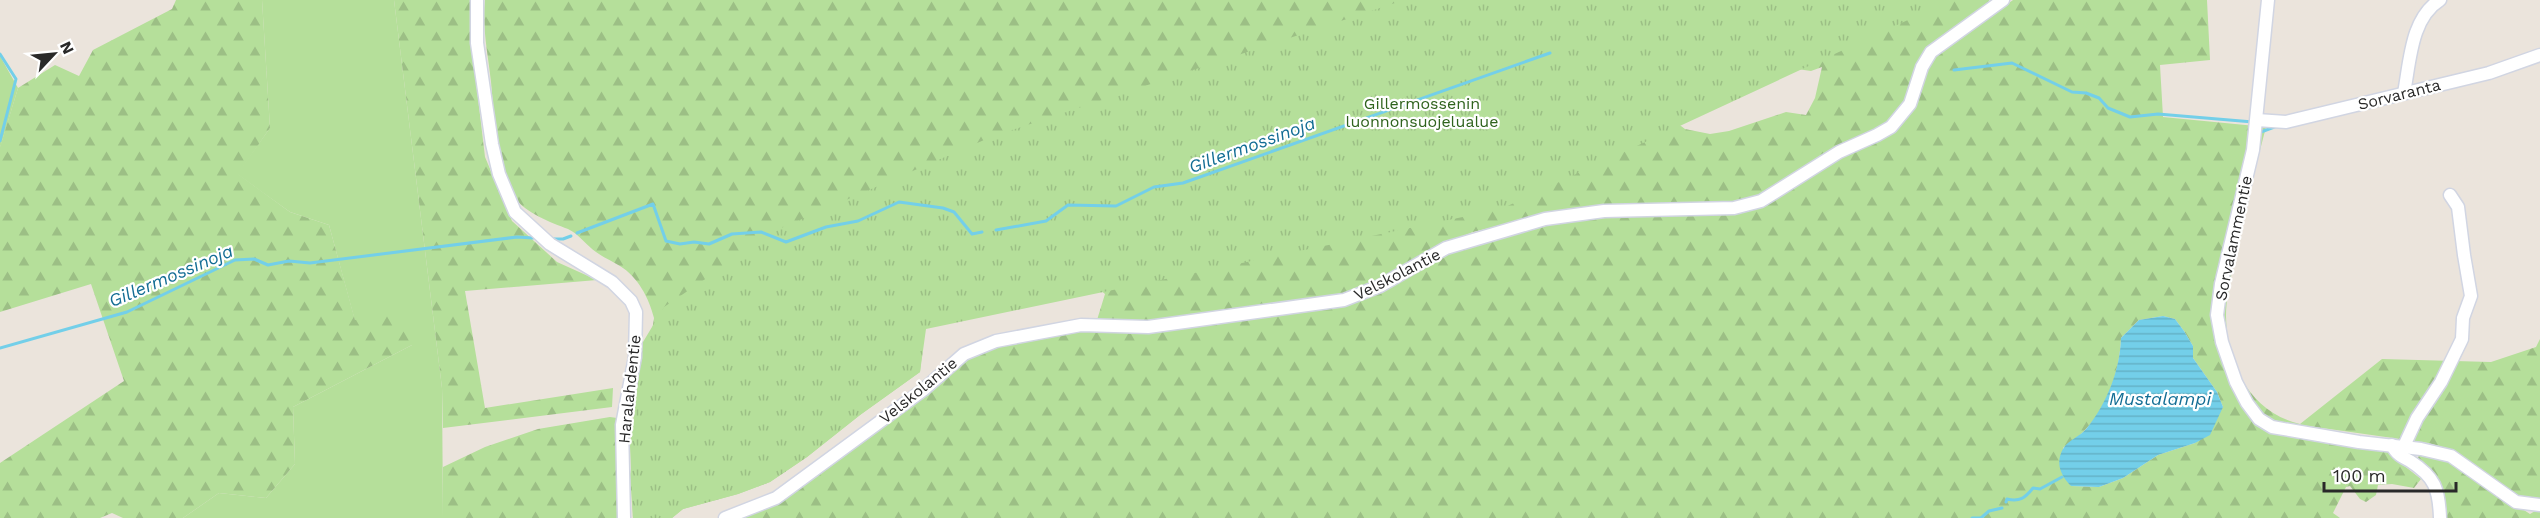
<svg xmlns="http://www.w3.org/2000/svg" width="2540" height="518" viewBox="0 0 2540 518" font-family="'Work Sans',sans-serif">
  <defs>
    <pattern id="forest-firs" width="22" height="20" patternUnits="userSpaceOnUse" patternTransform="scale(1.5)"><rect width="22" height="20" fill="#b5df9a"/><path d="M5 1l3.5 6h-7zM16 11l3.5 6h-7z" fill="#9cbf85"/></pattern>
    <pattern id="park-tufts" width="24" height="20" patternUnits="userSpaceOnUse" patternTransform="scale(1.5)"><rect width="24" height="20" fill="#b5df9a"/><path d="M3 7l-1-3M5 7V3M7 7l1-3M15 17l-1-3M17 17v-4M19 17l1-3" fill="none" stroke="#9cbf85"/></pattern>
    <pattern id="water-rules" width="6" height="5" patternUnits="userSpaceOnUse" patternTransform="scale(1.5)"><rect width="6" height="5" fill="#73cfe9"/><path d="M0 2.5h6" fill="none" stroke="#64b2c8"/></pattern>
  </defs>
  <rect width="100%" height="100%" fill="#ebe4dc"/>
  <!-- grass -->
  <g fill="#b5df9a">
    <path d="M262,0H394L442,388L443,518H183L219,493L266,498L295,464L293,407L412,345L355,321L329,225L290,212L237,174L270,128Z"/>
    <path d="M0,56L18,88L0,148Z"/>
  </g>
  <!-- forest -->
  <g fill="url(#forest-firs)" fill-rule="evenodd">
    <path d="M176,0H262L270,128L238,174L290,212L329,225L355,320L411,311L412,345L293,407L295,464L266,498L219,493L183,518H123L112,513L100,518H0V463L124,381L91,284L0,312V147L18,88L55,65L79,76L93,50L172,9Z"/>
    <path d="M394,0H473L471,39L485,157L512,221L557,262L597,280L465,291L485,408L613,388L612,407L443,428L442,388Z"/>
    <path d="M485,0H1452L1673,120L1685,129L1710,134L1729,131L1786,112L1806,115L1815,98L1822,67L1811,71L1790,68L1829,0H1989L1990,3L1925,54L1906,103L1896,116L1873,132L1751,200L1728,204L1614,205L1566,209L1473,232L1444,244L1368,286L1338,298L1145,323L1097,320L1105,294L1093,284L927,305L920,372L860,415L807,457L770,482L738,494L683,509L672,518H633L630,475L654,318C649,298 638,277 620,266C612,261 604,258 596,252C587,246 579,234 568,229C550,222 527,214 514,197C496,173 494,111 491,82C488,54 482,28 485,0Z"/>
    <path d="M2013,0H2207L2210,60L2160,65L2163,117L2266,127C2254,174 2241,222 2232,270C2230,285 2226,300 2226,316C2227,365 2250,412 2300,424L2382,359L2491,362L2536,347L2540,339V501L2516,497L2450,449L2428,443L2301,425L2303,437L2388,448L2393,457L2421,479L2414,488L2392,484L2378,485L2376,495L2366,502L2360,499L2350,486L2346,487L2333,513L2340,518H738L779,502L828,467L957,365L985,349L1064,333L1099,329L1131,333L1149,332L1345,305L1382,290L1448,252L1566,219L1763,205L1785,193L1914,107L1927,68L1935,55ZM2163,316L2175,319L2184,331L2193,346V358L2217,392L2223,407L2195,443L2158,455L2123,478L2099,487L2071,486L2063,448C2070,442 2079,437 2085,430C2108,407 2120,369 2121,338L2139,320Z"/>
    <path d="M610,417L617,418L616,483L620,518H443V467L485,447L538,429Z"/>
    <path d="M2420,453L2441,456L2530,514L2540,508V518H2447C2446,502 2445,489 2434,477C2428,471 2422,466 2418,458Z"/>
  </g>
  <!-- park -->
  <path fill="url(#park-tufts)" d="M1404,0H1951L1501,209L926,329L920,372L860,415L807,457L770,482L738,494L683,509L672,518H633L630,446L643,342L664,307L779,229L991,137Z"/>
  <!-- water -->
  <path fill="url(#water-rules)" d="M2163,316L2175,319L2184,331L2193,346V358L2217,392L2223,407L2210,435L2195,443L2158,455L2123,478L2099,487L2071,486C2061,476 2055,463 2063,449C2068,440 2081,436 2087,428C2107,403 2120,370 2121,338L2139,320Z"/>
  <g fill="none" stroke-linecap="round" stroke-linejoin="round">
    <!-- stream -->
    <g stroke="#73cfe9" stroke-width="3">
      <path d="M0,54L16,79L0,141"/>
      <path d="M1954,70L2012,63L2072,92L2086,93L2099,98L2108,108L2130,117L2158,114L2253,122"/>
      <path d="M2261,132L2277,126"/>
      <path d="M996,230L1046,221L1068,205L1116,206L1154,187L1183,183L1550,53"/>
      <path d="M577,233L653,204L666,241L680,244L694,242L709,244L732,234L761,232L786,242L826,227L858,221L899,202L943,208L954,212L972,234L982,232"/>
      <path d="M553,239H563L571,236"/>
      <path d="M0,348L127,312L235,260L254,259L268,265L289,261L310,263L517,237L533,238"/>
      <path d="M2006,502L2007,499C2020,502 2025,498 2033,488L2040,489L2062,477"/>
      <path d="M1972,518H1980"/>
      <path d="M1981,518L1989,511L2002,508"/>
    </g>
    <defs>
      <g id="minor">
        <path d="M477,0V43L492,144L499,174L515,212L550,244L612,282L631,301L636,312L635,357L622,425L624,518"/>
        <path d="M2268,0L2253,150L2221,284L2217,315L2222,342L2236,382L2247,403L2259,419L2272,427L2359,442L2421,449L2451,456L2516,502L2540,505"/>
        <path d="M2404,93C2410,61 2411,18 2440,0"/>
        <path d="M2257,120L2286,122L2489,73L2540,55"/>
        <path d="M2392,445C2396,454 2402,457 2410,461C2435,477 2439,489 2440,518"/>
        <path d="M2404,446L2417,418L2441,382L2462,339L2463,318L2471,296L2464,255L2458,207L2450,195"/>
        <path d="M725,518L776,498L923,390L964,354L996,341L1081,325L1148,327L1344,300L1380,286L1446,248L1545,219L1604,211L1734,208L1761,201L1839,152L1877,135L1891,127L1910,104L1922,67L1931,52L2003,0"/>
      </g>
    </defs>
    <!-- minor casing -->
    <use href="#minor" stroke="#d1d5e2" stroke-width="15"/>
    <!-- minor -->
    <use href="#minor" stroke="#fff" stroke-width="12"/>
  </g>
  <g text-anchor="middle" stroke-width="4.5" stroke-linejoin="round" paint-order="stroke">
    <!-- street labels -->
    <g font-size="16" fill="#292929" stroke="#fff">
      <text transform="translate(2399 94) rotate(-14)" y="6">Sorvaranta</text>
      <text transform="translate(2233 238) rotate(-78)" y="6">Sorvalammentie</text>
      <text transform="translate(1397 274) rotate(-27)" y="6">Velskolantie</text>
      <text transform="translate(629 389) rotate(-84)" y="6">Haralahdentie</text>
      <text transform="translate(918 390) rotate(-39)" y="6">Velskolantie</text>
    </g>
    <!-- park labels -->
    <g font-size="16" fill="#2f631d" stroke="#fff">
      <text x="1422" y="109">Gillermossenin<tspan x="1422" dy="18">luonnonsuojelualue</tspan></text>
    </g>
    <!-- water labels -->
    <g font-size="18" font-style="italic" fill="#136d94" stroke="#fff">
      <text transform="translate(1252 145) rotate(-20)" y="6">Gillermossinoja</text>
      <text transform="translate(171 276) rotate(-23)" y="6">Gillermossinoja</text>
      <text x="2160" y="405">Mustalampi</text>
    </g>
  </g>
  <!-- north arrow -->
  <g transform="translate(54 54) rotate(64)" stroke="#ffffff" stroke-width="4.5" paint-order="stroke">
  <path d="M0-4.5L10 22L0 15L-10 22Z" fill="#292929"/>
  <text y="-9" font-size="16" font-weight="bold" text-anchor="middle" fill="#292929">N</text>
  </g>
  <!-- scale -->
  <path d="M2324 482v9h132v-9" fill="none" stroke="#292929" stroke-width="3"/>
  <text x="2333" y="482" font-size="18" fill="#292929" stroke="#ffffff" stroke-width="4.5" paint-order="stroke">100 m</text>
</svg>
